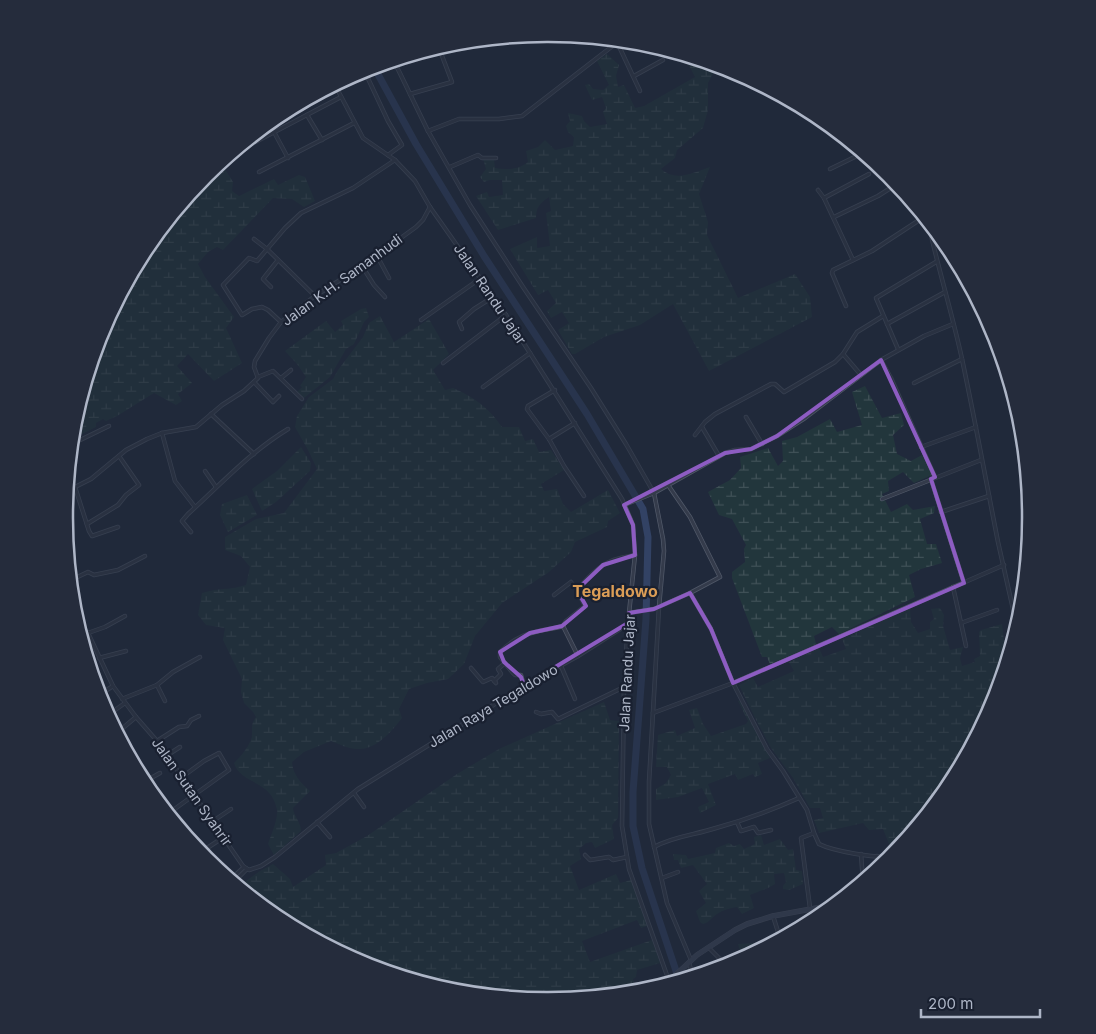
<svg xmlns="http://www.w3.org/2000/svg" width="1096" height="1034" viewBox="0 0 1096 1034" font-family="Inter,sans-serif">
  <defs>
    <pattern id="wetland-marsh" width="20" height="14" patternUnits="userSpaceOnUse" patternTransform="scale(1.25)"><rect width="20" height="14" fill="#22363c"/><path d="M1 5h8M5 5V1M11 12h8M15 12V8" fill="none" stroke="#405157"/></pattern>
  </defs>
  <rect width="100%" height="100%" fill="#20293b"/>
  <!-- wetland -->
  <g fill="url(#wetland-marsh)">
    <path d="M607,54L619,65L616,76L618,87L624,85L635,108L644,106L695,77L684,56L717,66L708,83V110L703,128L677,150L675,158L661,169C676,182 692,173 710,167L699,194L708,222L707,235L738,298L795,274L810,297L812,317L709,371L673,304L640,325L604,337L575,354H572L558,330L569,323L562,312L551,318L547,311L556,303L548,290L538,295L510,249L537,237V248L550,246L546,213L551,211L549,197C540,203 536,207 536,218L498,230L476,196L487,192L489,197L503,195L502,180H490L484,182L480,177L486,169L483,159H494L495,168C508,170 517,170 528,162L526,151L538,147L545,140L555,150L573,146L574,137L568,132L566,126L570,121L568,113L582,116L584,121L590,127L607,124L603,112L606,108L602,97L592,100L585,85L589,84L593,89L603,90L609,85L597,61Z"/>
    <path d="M217,166L219,168L225,169L233,182L232,191L239,196L274,179L278,185L299,175L305,177L315,201L304,207L292,199L273,198L223,250L217,247L208,252L198,264L205,277L234,317L226,328L242,363L214,381L188,354L177,366L192,383L178,394L182,401L176,405L154,393L117,416L106,421L103,419L96,423V427L72,439L74,422L102,332L146,248L206,175Z"/>
    <path d="M366,308L369,317L364,322L354,344L346,349L330,377L304,398L297,392L302,387L300,386L306,377L297,364L285,351L326,321L335,332L343,325L341,321L361,309Z"/>
    <path d="M380,316L394,342L429,319L449,354L433,370L445,390L453,388C474,397 489,408 502,427H519L525,441L533,439L539,452L551,450L564,470L541,484L544,491L557,489L563,504L571,512L608,490L620,513L608,521L607,527L575,542L571,552L549,572L502,603L475,636L464,664L448,679L427,683L409,689L399,709L402,718C392,731 376,750 358,749C348,749 339,744 331,741L304,752L292,762C293,775 301,783 310,791L293,808C294,817 301,822 301,831L274,855L268,844C271,835 276,824 277,814C278,810 276,807 275,803C268,781 240,783 234,763C241,756 247,749 251,740C254,731 249,726 256,717L253,712L244,703L241,692L242,679L223,640L225,628L206,625L198,615L202,593C217,588 231,590 246,585L250,567L241,556L225,550V537L256,519L284,513L317,469L308,450L295,427L297,416L309,397L333,379L338,370L363,337L369,323Z"/>
    <path d="M865,386L882,418L901,413L904,425L893,435L897,454L911,461L922,455L932,475L914,483L903,472L888,481L889,491L882,494L891,512L907,504L913,510L935,506L934,513L920,519L927,544H936L942,563L921,569L909,575L915,597L839,634L832,627L814,636L816,644L770,664L767,657H762L732,578V572L745,562L744,549L746,545L732,519L719,515L708,492L730,480L741,468L740,457L768,448L778,466L783,461L782,441L797,437L830,419L837,432L862,425L852,392Z"/>
    <path d="M301,447L311,463L310,471L276,502L262,511L252,489L277,471Z"/>
    <path d="M247,495L257,515L228,532L220,515L222,504Z"/>
    <path d="M910,608L911,622L918,633L930,629V622L934,619L931,609L940,608L944,615L943,626L950,650L963,647L960,658L962,666L975,662L974,659L980,656L979,632L981,630L1002,624L1004,641L1008,648H1011L994,702L950,786L905,841L889,844L883,829L869,830L863,823L819,833L814,820L823,818L820,808H810L793,778L771,748L754,716L739,685L753,678L758,687L794,671L789,662L819,648L823,657L846,649L842,639Z"/>
    <path d="M741,700L770,758L758,763L762,774L755,777L753,774L738,780L735,774L708,784L716,805L700,813L698,807L709,802L702,788L678,797L656,800V789L666,783L671,775L667,767H656L658,735L675,730L677,736L695,728L689,710L697,708L703,724L711,736L746,724L748,721L738,701Z"/>
    <path d="M604,702L610,720L619,721L618,818L612,825L614,839L595,848L592,842L586,843L579,849L581,859L570,866L579,890L616,874L620,883L631,880L647,926L641,928L637,920L582,941L590,962L652,940L660,963L637,970L636,977L633,979L637,991L548,1000L453,991L363,963L279,919L239,886L260,871L273,864L290,879L293,887L326,865L325,855L336,853L367,836L457,774L499,749Z"/>
    <path d="M761,835L764,845L780,839L788,850L793,849L796,870L802,871L803,884L789,890L783,889V886L786,882L784,873L774,874L775,884L768,888L750,895L754,908L742,914L737,907C730,908 723,910 717,914C711,918 710,922 703,924L700,922L696,911L706,903L699,891L707,884L693,865L681,868L678,860H674L673,854L686,855L688,859L715,853L716,848L729,843L734,846L740,844L744,849L755,844L754,837Z"/>
    <path d="M770,942V944L742,958L738,944Z"/>
  </g>
  <g fill="none" stroke-linecap="round" stroke-linejoin="round">
    <!-- river -->
    <path stroke="#324264" stroke-width="7" d="M374,67L416,144L484,256L587,414L643,509L648,537L646,619L633,792V826L642,868L679,980"/>
    <defs>
      <g id="street">
        <path d="M617,42L640,91"/>
        <path d="M394,61L428,131L470,205L523,287L591,388L626,444L654,493L663,539L664,551L659,607L649,782V824L667,903L691,960"/>
        <path d="M364,70L388,121L402,145L388,155"/>
        <path d="M634,76L663,60"/>
        <path d="M335,85L363,138L395,160L415,181L430,207L506,315L622,499L633,525L635,555L628,623L624,687L622,826L629,869L669,981L672,982"/>
        <path d="M410,94L452,82L439,48"/>
        <path d="M307,115L322,140"/>
        <path d="M428,131L459,119H499L522,116L619,41"/>
        <path d="M274,132L288,158"/>
        <path d="M238,149H242L341,97"/>
        <path d="M450,167L478,155L482,158H496"/>
        <path d="M830,169L863,153"/>
        <path d="M259,172L354,123"/>
        <path d="M818,190L824,198L853,260"/>
        <path d="M824,198L869,174"/>
        <path d="M834,217L878,196L897,184"/>
        <path d="M928,222C938,268 952,313 962,359C975,420 986,481 998,542C1004,570 1011,599 1017,627"/>
        <path d="M254,239L267,249L315,296"/>
        <path d="M376,254L389,278"/>
        <path d="M362,266L374,285L385,297"/>
        <path d="M271,287L263,279L278,260"/>
        <path d="M846,306L832,273L833,270L872,251L924,217"/>
        <path d="M421,320L481,278"/>
        <path d="M281,322L268,310L262,307L252,309L242,315L223,285L249,258L257,261L285,228L301,213L353,188L395,160"/>
        <path d="M887,324L945,292"/>
        <path d="M462,329L459,322L474,309L493,297"/>
        <path d="M898,349L876,298L936,262"/>
        <path d="M843,354L861,375"/>
        <path d="M881,360L891,378L935,477"/>
        <path d="M443,363L506,315"/>
        <path d="M258,377L273,371L302,399"/>
        <path d="M281,378L291,370"/>
        <path d="M254,382L273,402L279,396"/>
        <path d="M914,383L962,359"/>
        <path d="M483,387L530,353"/>
        <path d="M555,390L528,406L527,409L549,439L564,466L584,496"/>
        <path d="M211,414L254,454"/>
        <path d="M746,417L762,444"/>
        <path d="M702,427L719,456"/>
        <path d="M162,433L175,481L195,507"/>
        <path d="M695,435L705,422L715,414L771,384H775L784,392L835,362L843,354L857,332L883,316"/>
        <path d="M549,439L575,423"/>
        <path d="M72,444L109,426"/>
        <path d="M921,447L976,427"/>
        <path d="M205,471L216,487"/>
        <path d="M931,479L964,583"/>
        <path d="M668,485L690,517L720,577L690,593"/>
        <path d="M75,487L89,531L92,536L118,527"/>
        <path d="M68,488L75,487L91,479L126,450L147,439L162,433L196,427L222,405L244,391L258,378L254,367L255,361L269,338L281,322L315,296L362,266L416,227L423,220L430,207"/>
        <path d="M882,499L981,460"/>
        <path d="M624,505L654,493L725,453L735,450L751,449L777,436L805,418L881,360L924,336L953,324"/>
        <path d="M941,512L989,496"/>
        <path d="M87,524L118,505L126,495L139,485L119,456"/>
        <path d="M191,532L182,521L188,514C220,485 250,452 288,429"/>
        <path d="M71,580L88,572L94,575L118,570L145,556"/>
        <path d="M953,587L961,623L997,610"/>
        <path d="M554,595L571,582L577,590"/>
        <path d="M629,613L654,609L690,593L711,629L733,683L767,749L783,771L807,810L814,833L819,844C833,851 877,859 892,856"/>
        <path d="M961,623L966,646"/>
        <path d="M78,625L88,633L113,686L136,717L157,741L243,866L249,870L261,866L275,857L358,789L524,686L578,656L628,624"/>
        <path d="M563,626L578,656"/>
        <path d="M88,633L105,627L125,616"/>
        <path d="M86,650L94,647"/>
        <path d="M99,658L126,651"/>
        <path d="M561,666L575,699"/>
        <path d="M471,668L483,682L492,678L496,683"/>
        <path d="M494,681L501,674L498,669L505,663"/>
        <path d="M157,685L165,701"/>
        <path d="M524,686L521,675H515L513,673L500,657V652C510,642 521,635 535,632C545,629 553,629 563,626L566,621L585,606L577,590C586,580 598,566 611,561C618,558 627,557 635,555"/>
        <path d="M99,695L113,686"/>
        <path d="M122,699L157,685L173,672L200,657"/>
        <path d="M536,712L541,714L552,712L558,719L624,687"/>
        <path d="M653,713L733,683L1004,565"/>
        <path d="M108,715L125,703"/>
        <path d="M118,732L136,717"/>
        <path d="M157,741L179,727L187,726L191,720L199,716"/>
        <path d="M166,756L180,747"/>
        <path d="M144,782L160,773"/>
        <path d="M354,793L364,807"/>
        <path d="M169,813L229,770L219,753L204,761L182,777"/>
        <path d="M213,821L231,809"/>
        <path d="M317,822L330,837"/>
        <path d="M737,822L741,831L754,827L758,833L771,830"/>
        <path d="M654,847C674,836 695,835 716,828C745,820 772,810 799,798"/>
        <path d="M201,852L224,837"/>
        <path d="M861,854L863,881"/>
        <path d="M893,854L895,852"/>
        <path d="M585,855L590,860L609,857L613,860L627,857"/>
        <path d="M877,856L879,868"/>
        <path d="M662,878L678,872"/>
        <path d="M231,879L244,867"/>
        <path d="M234,882L247,869"/>
        <path d="M810,908L801,838L814,833"/>
        <path d="M773,916L780,938"/>
        <path d="M709,948L726,965"/>
        <path d="M689,963L693,976"/>
      </g>
      <path id="secondary" d="M666,984L697,955L735,930L747,924L773,916L833,905"/>
    </defs>
    <!-- street casing -->
    <use href="#street" stroke="#515969" stroke-width="4.5"/>
    <!-- secondary casing -->
    <use href="#secondary" stroke="#515969" stroke-width="5.5"/>
    <!-- street -->
    <use href="#street" stroke="#343b4b" stroke-width="3"/>
    <!-- secondary -->
    <use href="#secondary" stroke="#41495e" stroke-width="4.5"/>
  </g>
  <!-- marked area -->
  <path d="M0 0H1096V1034H0ZM881,360L935,477L931,479L964,583L733,683L711,629L690,593L654,609L629,613L628,623L524,686L521,677L504,662L500,652L530,633L562,626L586,606L577,590L581,586L603,565L635,555L633,525L624,505L725,453L751,449L777,436Z" fill="#20293b" fill-opacity=".55" fill-rule="evenodd"/>
  <path fill="none" stroke="#8d5cc2" stroke-width="4" stroke-linejoin="round" d="M881,360L935,477L931,479L964,583L733,683L711,629L690,593L654,609L629,613L628,623L524,686L521,677L504,662L500,652L530,633L562,626L586,606L577,590L581,586L603,565L635,555L633,525L624,505L725,453L751,449L777,436Z"/>
  <g text-anchor="middle" stroke-width="4.5" stroke-linejoin="round" paint-order="stroke">
    <!-- street labels -->
    <g font-size="14" fill="#aeb6c7" stroke="#192030">
      <text transform="translate(342 280) rotate(-36)" y="5">Jalan K.H. Samanhudi</text>
      <text transform="translate(490 294) rotate(56)" y="5">Jalan Randu Jajar</text>
      <text transform="translate(627 673) rotate(-87)" y="5">Jalan Randu Jajar</text>
      <text transform="translate(493 706) rotate(-31)" y="5">Jalan Raya Tegaldowo</text>
      <text transform="translate(192 792) rotate(55)" y="5">Jalan Sutan Syahrir</text>
    </g>
    <!-- quarter labels -->
    <g font-size="16" font-weight="bold" fill="#db9d56" stroke="#192030">
      <text x="615" y="597">Tegaldowo</text>
    </g>
  </g>
  <!-- crop -->
  <path d="M0 0H1096V1034H0ZM547 42H548A474 474 0 0 1 1022 516V518A474 474 0 0 1 548 992H547A474 474 0 0 1 73 518V516A474 474 0 0 1 547 42Z" fill="#252c3c" fill-rule="evenodd"/>
  <path fill="none" stroke="#aeb6c7" stroke-width="2.5" d="M547 42H548A474 474 0 0 1 1022 516V518A474 474 0 0 1 548 992H547A474 474 0 0 1 73 518V516A474 474 0 0 1 547 42Z"/>
  <!-- scale -->
  <path d="M921 1009v8h119v-8" fill="none" stroke="#aeb6c7" stroke-width="2.5"/>
  <text x="928" y="1009" font-size="15" fill="#aeb6c7" stroke="#192030" stroke-width="4" paint-order="stroke">200 m</text>
</svg>
